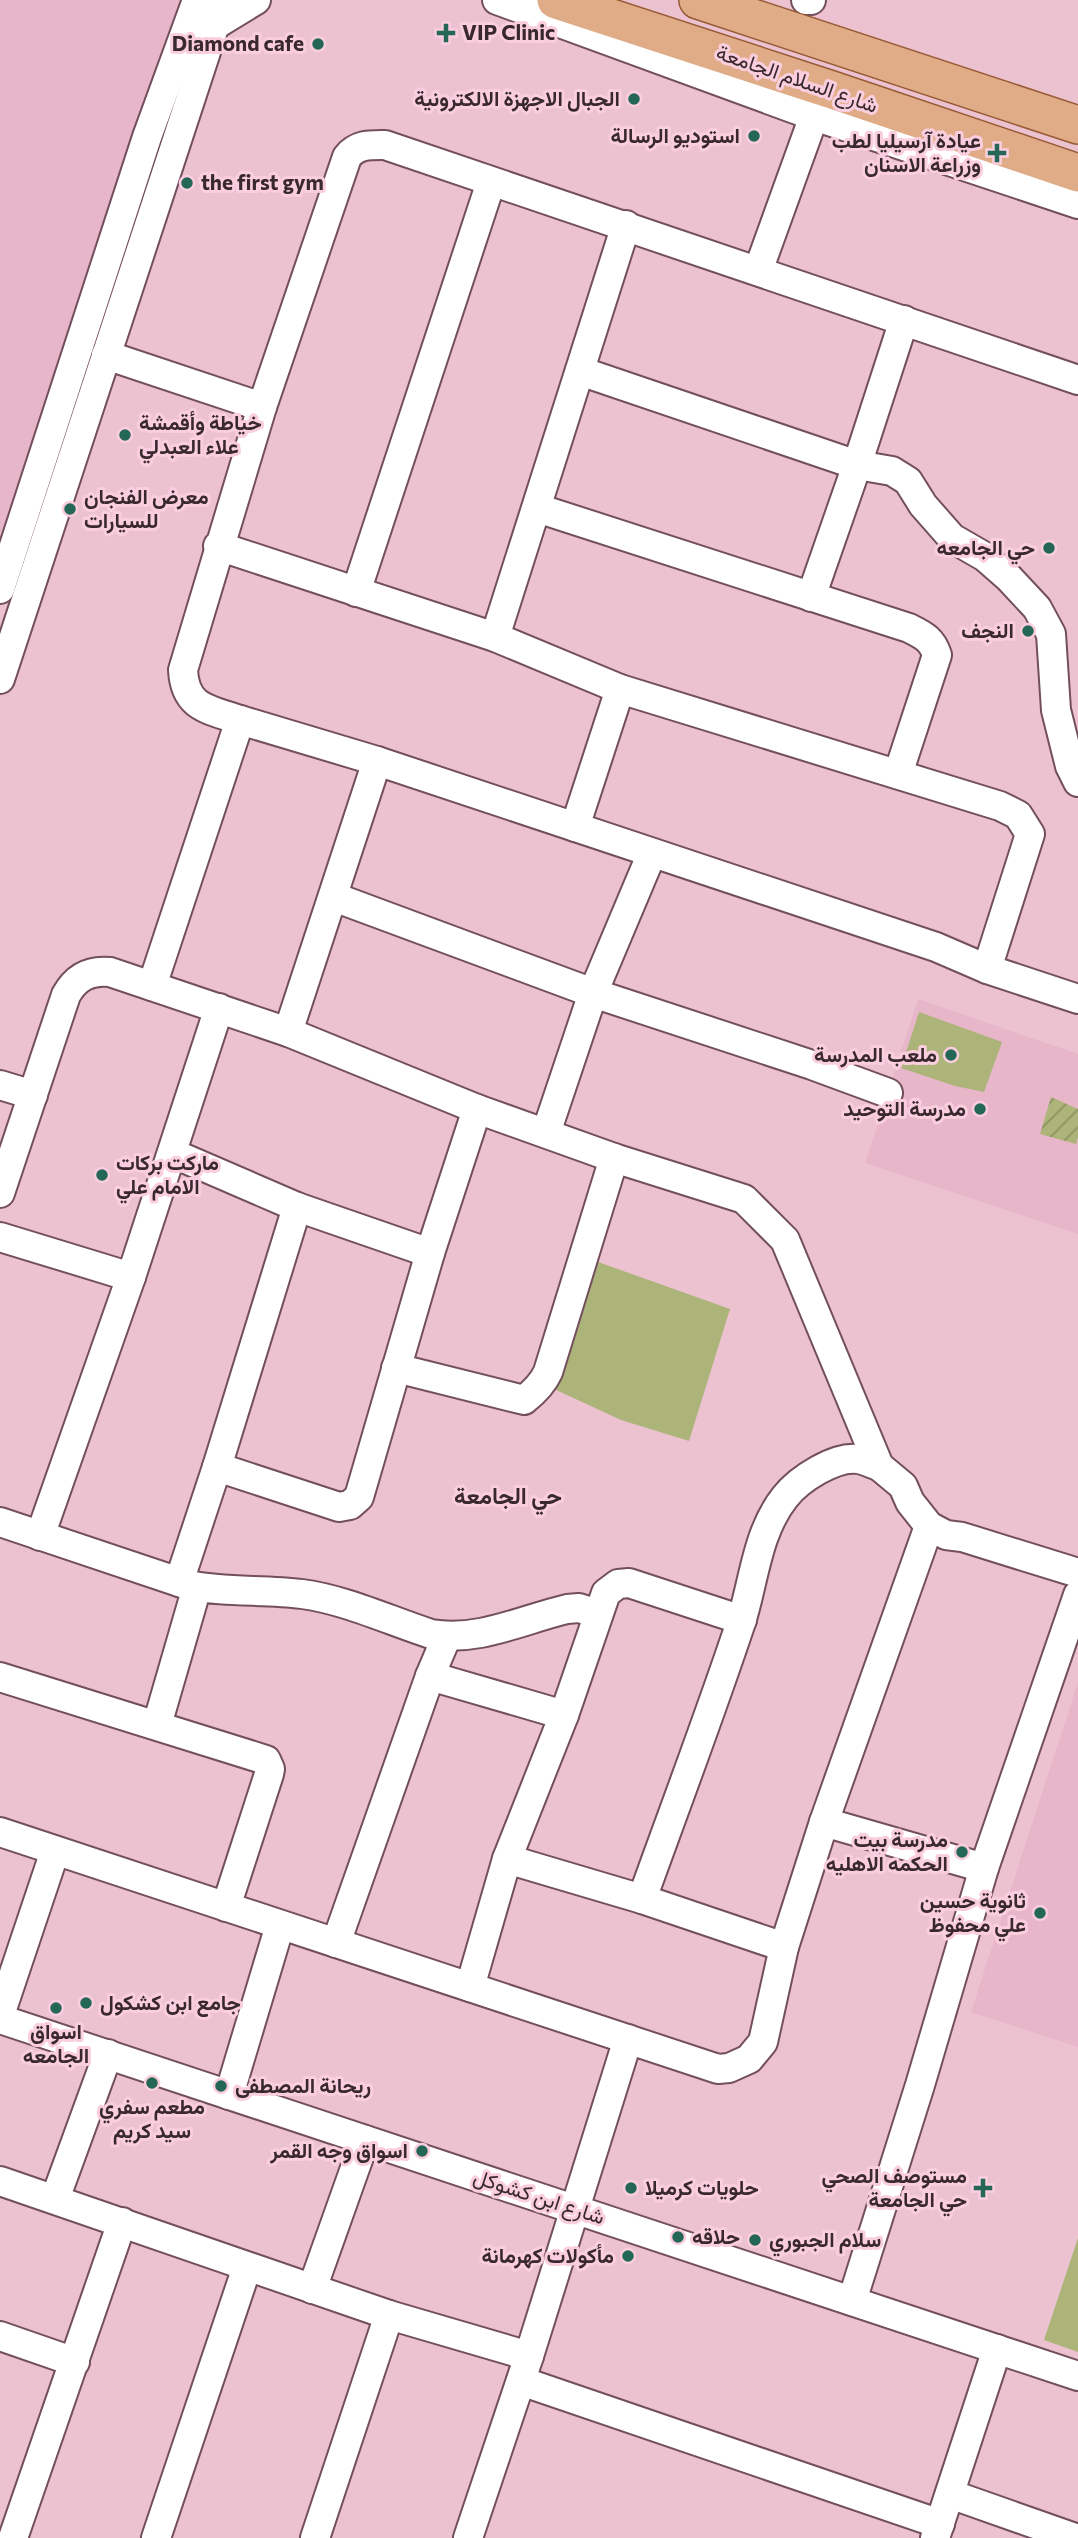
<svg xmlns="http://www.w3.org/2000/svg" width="1078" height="2538" viewBox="0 0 1078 2538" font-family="Commissioner,Vazirmatn,sans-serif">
  <defs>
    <pattern id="garden-furrows" width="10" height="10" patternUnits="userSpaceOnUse" patternTransform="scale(1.75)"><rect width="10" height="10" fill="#acb479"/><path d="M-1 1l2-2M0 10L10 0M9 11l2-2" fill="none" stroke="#8d9264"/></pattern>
  </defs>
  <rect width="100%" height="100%" fill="#ecc2d1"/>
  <!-- built -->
  <g fill="#e8b6c9">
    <path d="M0,0H190L0,572Z"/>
    <path d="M918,999L1078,1054V1234L865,1163Z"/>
    <path d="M1078,1682V2047L971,2012Z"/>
  </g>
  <!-- green -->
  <g fill="#acb479">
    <path d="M919,1012L1002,1042L984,1092L955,1086L901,1068Z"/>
    <path d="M584,1257L730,1309L689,1441L621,1420L541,1383Z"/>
    <path d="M1078,2238V2352L1044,2340Z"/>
  </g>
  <!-- garden -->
  <path fill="url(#garden-furrows)" d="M1051,1097L1078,1109V1137L1076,1144L1040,1134Z"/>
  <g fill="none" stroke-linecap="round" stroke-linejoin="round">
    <defs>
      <g id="minor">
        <path d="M497,0L814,116L1078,204"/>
        <path d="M806,0H811"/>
        <path d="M215,25L256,0"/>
        <path d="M758,271L814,116"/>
        <path d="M106,355L262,407"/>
        <path d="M580,371L857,465L892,471L908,481L923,505L952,538L985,557L1009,578L1037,608L1051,634L1056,710L1070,766L1078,782"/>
        <path d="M537,508L909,628C923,635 932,639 937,655L898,774"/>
        <path d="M218,546L495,637L620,689L1000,806L1018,815L1030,834L987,969"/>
        <path d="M0,589L147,137L197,0"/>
        <path d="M356,592L491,182"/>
        <path d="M811,597L857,465L904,320"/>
        <path d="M495,637L626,225"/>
        <path d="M0,679L223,0"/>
        <path d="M240,720L377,761L936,947L987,969L1078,999"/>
        <path d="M575,827L620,689"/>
        <path d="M334,897L593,993L812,1065L888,1093"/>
        <path d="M152,986L240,720C208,709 185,708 183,670L262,407L347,157C357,144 370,145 385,145L1078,380"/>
        <path d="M288,1032L377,761"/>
        <path d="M0,1085L33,1095"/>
        <path d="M546,1133L593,993L652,853"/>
        <path d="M172,1153L297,1207L430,1253"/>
        <path d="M0,1193L66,995C76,977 90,970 110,972L288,1032L477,1109L614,1158L744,1199L785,1240L879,1466L903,1486L910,1502L929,1526L946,1535L962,1537L1078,1573"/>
        <path d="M0,1237L131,1277"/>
        <path d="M396,1368L524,1400C533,1393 543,1383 548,1372L614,1158"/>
        <path d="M217,1467L339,1507L350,1505L359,1497L430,1253L477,1109"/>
        <path d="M0,1522L188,1585C225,1593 264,1589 302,1594C346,1600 388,1620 431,1634C479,1642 521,1620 567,1609L579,1608L598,1614"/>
        <path d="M40,1536L131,1277L219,1008"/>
        <path d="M179,1582L217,1467L297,1207"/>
        <path d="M430,1676L564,1715"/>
        <path d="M0,1677L266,1760L270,1769L269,1774L226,1907"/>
        <path d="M157,1725L197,1587"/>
        <path d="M824,1822L984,1868"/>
        <path d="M0,1832L718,2069L729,2068L749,2059L763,2042L784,1947L824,1822L929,1526"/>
        <path d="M507,1859L642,1899L784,1947"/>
        <path d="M642,1899C675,1807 710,1715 741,1622C754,1581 757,1532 785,1497C799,1479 835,1456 858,1459C865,1460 872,1464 879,1466"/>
        <path d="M336,1943L430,1676L447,1636"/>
        <path d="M470,1987L507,1859L564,1715L606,1593L618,1584L629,1583L742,1620"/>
        <path d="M0,2015L55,1851"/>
        <path d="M0,2019L1078,2376"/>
        <path d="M229,2095L280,1925"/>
        <path d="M0,2181L389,2315L529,2356"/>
        <path d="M55,2199L108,2054"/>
        <path d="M312,2289L365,2140"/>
        <path d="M852,2301L920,2085L984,1868L1078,1595"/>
        <path d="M0,2336L75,2362"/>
        <path d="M521,2381L940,2524"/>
        <path d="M950,2494L1075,2538"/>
        <path d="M13,2538L122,2222"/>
        <path d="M156,2538L247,2267"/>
        <path d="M315,2538L389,2315"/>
        <path d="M468,2538L529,2356L628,2039"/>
        <path d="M935,2538L997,2349"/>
      </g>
      <g id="major">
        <path d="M556,0L832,90L1078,173"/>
        <path d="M698,0L1078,125"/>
      </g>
    </defs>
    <!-- minor casing -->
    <use href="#minor" stroke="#734f5d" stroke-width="32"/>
    <!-- major casing -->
    <use href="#major" stroke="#975a34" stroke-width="40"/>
    <!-- minor -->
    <use href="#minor" stroke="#fff" stroke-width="28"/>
    <!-- major -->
    <use href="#major" stroke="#dfac87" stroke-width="37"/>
  </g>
  <!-- markers -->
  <g fill="#256757" stroke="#facede" stroke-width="2.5">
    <path d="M442.5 22.5h7v7h7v7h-7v7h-7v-7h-7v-7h7z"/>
    <circle cx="318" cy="44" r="7"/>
    <circle cx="634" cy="99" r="7"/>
    <circle cx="754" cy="136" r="7"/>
    <path d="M993.5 142.5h7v7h7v7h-7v7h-7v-7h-7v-7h7z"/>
    <circle cx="187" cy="183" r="7"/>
    <circle cx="125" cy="435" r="7"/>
    <circle cx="70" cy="509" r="7"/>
    <circle cx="1049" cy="548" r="7"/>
    <circle cx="1028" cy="631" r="7"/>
    <circle cx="951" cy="1055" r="7"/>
    <circle cx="980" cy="1109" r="7"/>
    <circle cx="102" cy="1175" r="7"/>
    <circle cx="962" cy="1852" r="7"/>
    <circle cx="1040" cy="1913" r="7"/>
    <circle cx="86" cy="2003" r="7"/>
    <circle cx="56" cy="2008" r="7"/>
    <circle cx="152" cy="2083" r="7"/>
    <circle cx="221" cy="2086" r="7"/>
    <circle cx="422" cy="2151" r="7"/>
    <circle cx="631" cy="2188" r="7"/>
    <path d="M979.5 2177.5h7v7h7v7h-7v7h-7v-7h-7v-7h7z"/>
    <circle cx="678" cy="2237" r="7"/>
    <circle cx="755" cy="2240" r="7"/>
    <circle cx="628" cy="2256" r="7"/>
  </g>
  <g text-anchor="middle" stroke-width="6" stroke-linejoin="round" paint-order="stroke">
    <!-- poi labels -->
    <g font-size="21" font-weight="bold" fill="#39292f" stroke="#facede" text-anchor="end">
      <text x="462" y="40" text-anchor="start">VIP Clinic</text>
      <text x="304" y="51">Diamond cafe</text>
      <text x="620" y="106">الجبال الاجهزة الالكترونية</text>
      <text x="740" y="143">استوديو الرسالة</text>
      <text x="981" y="148">عيادة آرسيليا لطب<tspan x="981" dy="24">وزراعة الاسنان</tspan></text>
      <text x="201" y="190" text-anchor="start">the first gym</text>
      <text x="139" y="430" text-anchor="start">خياطة وأقمشة<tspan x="139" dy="24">علاء العبدلي</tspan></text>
      <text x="84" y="504" text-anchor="start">معرض الفنجان<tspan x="84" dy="24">للسيارات</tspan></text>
      <text x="1035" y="555">حي الجامعه</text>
      <text x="1014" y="638">النجف</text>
      <text x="937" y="1062">ملعب المدرسة</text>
      <text x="966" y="1116">مدرسة التوحيد</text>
      <text x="116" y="1170" text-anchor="start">ماركت بركات<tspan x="116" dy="24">الامام علي</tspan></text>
      <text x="948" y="1847">مدرسة بيت<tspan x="948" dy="24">الحكمه الاهليه</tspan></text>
      <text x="1026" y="1908">ثانوية حسين<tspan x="1026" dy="24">علي محفوظ</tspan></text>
      <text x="100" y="2010" text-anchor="start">جامع ابن كشكول</text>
      <text x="56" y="2039" text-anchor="middle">اسواق<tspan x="56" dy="24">الجامعه</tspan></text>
      <text x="235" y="2093" text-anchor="start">ريحانة المصطفى</text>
      <text x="152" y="2114" text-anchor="middle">مطعم سفري<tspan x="152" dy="24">سيد كريم</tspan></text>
      <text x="408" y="2158">اسواق وجه القمر</text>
      <text x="967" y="2183">مستوصف الصحي<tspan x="967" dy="24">حي الجامعة</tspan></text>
      <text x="645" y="2195" text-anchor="start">حلويات كرميلا</text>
      <text x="692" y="2244" text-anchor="start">حلاقه</text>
      <text x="769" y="2247" text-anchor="start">سلام الجبوري</text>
      <text x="614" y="2263">مأكولات كهرمانة</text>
    </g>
    <!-- street labels -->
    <g font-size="21" fill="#39292f" stroke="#facede">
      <text transform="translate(797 79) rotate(19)" y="7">شارع السلام الجامعة</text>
      <text transform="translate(539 2197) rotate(18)" y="7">شارع ابن كشوكل</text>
    </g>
    <!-- neighbourhood labels -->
    <g font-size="23" font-weight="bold" fill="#39292f" stroke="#facede">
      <text x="508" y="1504">حي الجامعة</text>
    </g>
  </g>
</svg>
